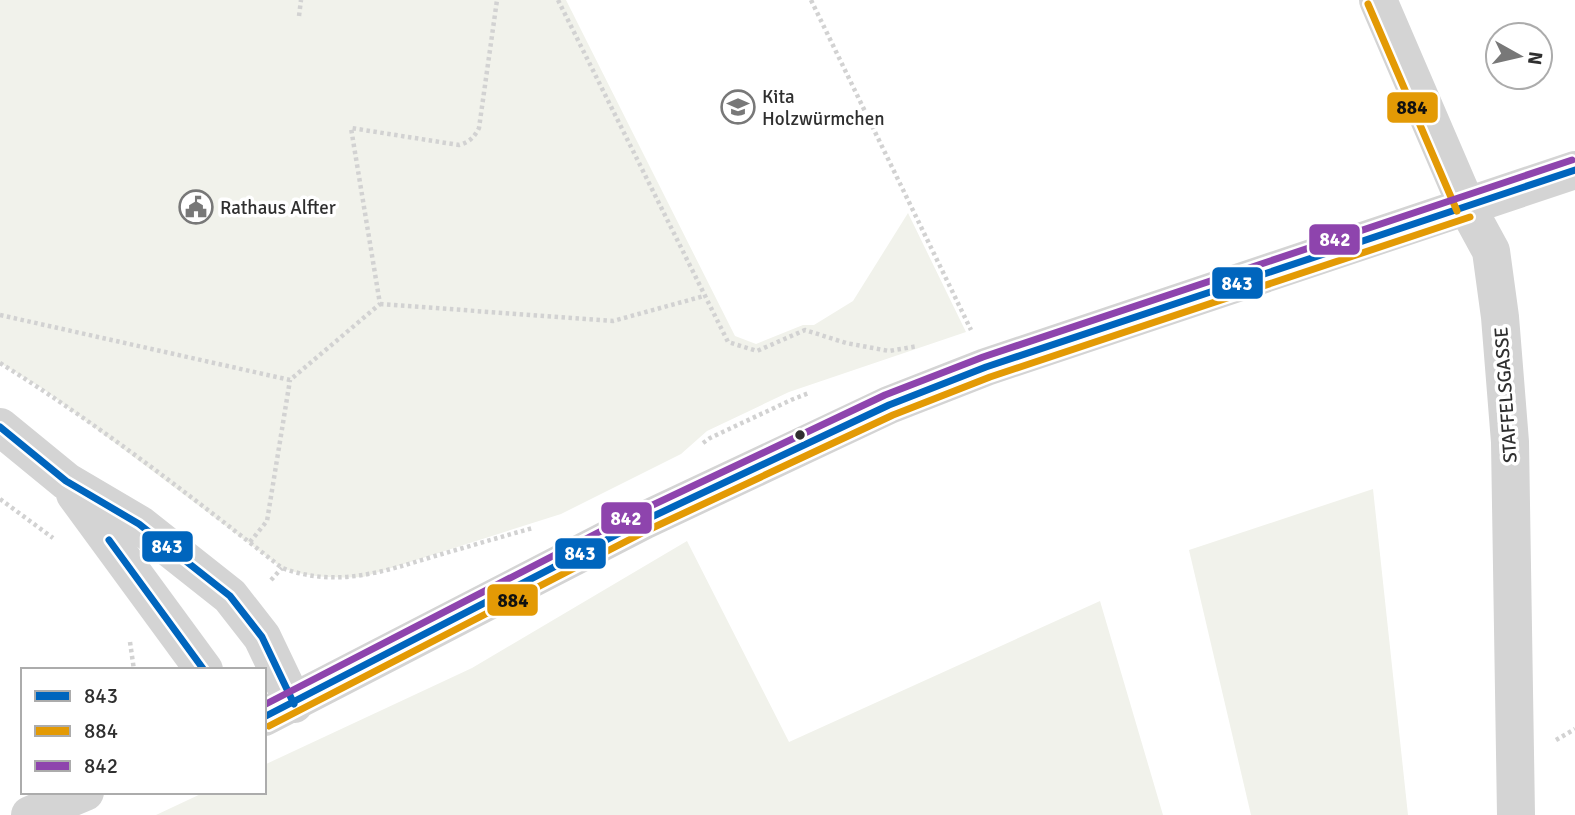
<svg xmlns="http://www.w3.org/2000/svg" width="1575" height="815" viewBox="0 0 1575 815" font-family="Signika,sans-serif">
  <rect width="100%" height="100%" fill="#fff"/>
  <!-- green -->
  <g fill="#f1f2eb">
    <path d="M0,0H566L735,336L756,344L803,325H814L853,301L908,213L966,332L789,392L707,431L681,454L561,514L363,577C335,578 309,578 282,568L43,389L0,363Z"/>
    <path d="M1373,489L1408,815H1251L1189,550Z"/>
    <path d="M687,541L789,742L1100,601L1163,815H156L205,792H264V765L472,668Z"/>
  </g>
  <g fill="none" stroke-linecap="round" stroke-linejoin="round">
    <!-- path -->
    <g stroke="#d2d2d2" stroke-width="4.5" stroke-dasharray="3.5 3.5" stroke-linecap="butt">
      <path d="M558,0L728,342L757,351L805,330L846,343L889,351L918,346"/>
      <path d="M811,0L971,330"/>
      <path d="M299,16L301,0"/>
      <path d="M380,304L613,321L704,296"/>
      <path d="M0,315L290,380L380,304L351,128L459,145C469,142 474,138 479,128L497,0"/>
      <path d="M0,363C98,424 191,496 282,568C337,588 382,572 435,556C467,547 500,537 533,528"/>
      <path d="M703,443L710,438L791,400L809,393"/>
      <path d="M0,499L53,538"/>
      <path d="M250,542L267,521L290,380"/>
      <path d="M271,580L282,568"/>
      <path d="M130,642L134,670"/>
      <path d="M1556,740L1575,729"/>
    </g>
    <!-- minor -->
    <g stroke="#d4d4d4" stroke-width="38">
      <path d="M1378,0L1467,207L1491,251L1500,317L1510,442L1516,815"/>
      <path d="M0,427L66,481L139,524L230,596L262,637L294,704"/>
      <path d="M75,494L204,670"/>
      <path d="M264,717L643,521L889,405L986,367L1575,170"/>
      <path d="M30,815L85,792"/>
    </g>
    <defs>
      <g id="bus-1">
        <path d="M0,427L66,481L139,524L230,596L262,637L294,704"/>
        <path d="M109,540L204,670"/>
        <path d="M264,717L643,521L889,405L986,367L1575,170"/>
      </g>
      <g id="bus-2">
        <path d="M1368,4L1457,211"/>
        <path d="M269,726L648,530L893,415L990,377L1470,217"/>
      </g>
      <path id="bus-3" d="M264,705L638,512L885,395L983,357L1572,160"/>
    </defs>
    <!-- bus-1 casing -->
    <use href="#bus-1" stroke="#fff" stroke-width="12"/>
    <!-- bus-2 casing -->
    <use href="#bus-2" stroke="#fff" stroke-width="12"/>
    <!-- bus-3 casing -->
    <use href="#bus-3" stroke="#fff" stroke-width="12"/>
    <!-- bus-1 -->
    <use href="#bus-1" stroke="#0065bd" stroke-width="7"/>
    <!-- bus-2 -->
    <use href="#bus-2" stroke="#e39a05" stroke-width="7"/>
    <!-- bus-3 -->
    <use href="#bus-3" stroke="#8e44ad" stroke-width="7"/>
  </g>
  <!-- icons -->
  <defs>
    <symbol id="school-ring" viewBox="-11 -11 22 22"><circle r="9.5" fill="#fff" stroke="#787878" stroke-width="1.5"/><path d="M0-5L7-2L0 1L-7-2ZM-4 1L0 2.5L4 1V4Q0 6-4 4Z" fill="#787878"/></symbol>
    <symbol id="civic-ring" viewBox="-11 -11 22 22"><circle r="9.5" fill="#fff" stroke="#787878" stroke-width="1.5"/><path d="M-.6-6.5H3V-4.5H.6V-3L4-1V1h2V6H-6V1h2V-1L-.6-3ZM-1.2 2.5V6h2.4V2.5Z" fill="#787878"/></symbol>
  </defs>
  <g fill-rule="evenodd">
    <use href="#school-ring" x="719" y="88" width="38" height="38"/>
    <use href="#civic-ring" x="177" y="188" width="38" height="38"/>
  </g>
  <!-- markers -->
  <circle fill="#2f2f2f" stroke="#fff" stroke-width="2.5" cx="800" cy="435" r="6"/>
  <g text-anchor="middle" stroke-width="7" stroke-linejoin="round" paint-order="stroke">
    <!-- poi labels -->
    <g font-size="19" fill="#2f2f2f" stroke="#fff" text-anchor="start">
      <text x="762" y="103">Kita<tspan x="762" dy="22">Holzwürmchen</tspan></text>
      <text x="220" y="214">Rathaus Alfter</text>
    </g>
    <!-- street labels -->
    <g font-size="19" fill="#2f2f2f" stroke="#fff">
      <text transform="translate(1505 395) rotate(-94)" y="7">STAFFELSGASSE</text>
    </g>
  </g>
  <g stroke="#fff" stroke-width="2.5">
    <rect x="1386" y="91" width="53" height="33" rx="7" fill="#e39a05"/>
    <rect x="1308" y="223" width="53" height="33" rx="7" fill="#8e44ad"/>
    <rect x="1211" y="266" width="53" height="34" rx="7" fill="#0065bd"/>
    <rect x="600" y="501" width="53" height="34" rx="7" fill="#8e44ad"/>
    <rect x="141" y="530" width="53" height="33" rx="7" fill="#0065bd"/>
    <rect x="554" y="537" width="53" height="33" rx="7" fill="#0065bd"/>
    <rect x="486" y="583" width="53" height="34" rx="7" fill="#e39a05"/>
  </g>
  <g font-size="19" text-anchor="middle" font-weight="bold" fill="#fff">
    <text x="1335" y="246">842</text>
    <text x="1237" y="290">843</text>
    <text x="626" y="525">842</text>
    <text x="167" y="553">843</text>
    <text x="580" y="560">843</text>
  </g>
  <g font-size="19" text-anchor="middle" font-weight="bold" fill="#111">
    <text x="1412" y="114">884</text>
    <text x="513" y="607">884</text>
  </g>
  <!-- legend -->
  <rect x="21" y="668" width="245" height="126" fill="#ffffff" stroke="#acacac" stroke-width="2"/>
  <rect x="35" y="691" width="35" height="10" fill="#0065bd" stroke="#acacac" stroke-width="2"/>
  <text x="84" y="703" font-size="21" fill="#2f2f2f">843</text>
  <rect x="35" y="726" width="35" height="10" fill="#e39a05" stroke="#acacac" stroke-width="2"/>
  <text x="84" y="738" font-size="21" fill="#2f2f2f">884</text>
  <rect x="35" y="761" width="35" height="10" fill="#8e44ad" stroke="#acacac" stroke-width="2"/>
  <text x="84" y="773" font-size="21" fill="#2f2f2f">842</text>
  <!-- north arrow -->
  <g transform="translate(1519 56) rotate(98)"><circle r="33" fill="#ffffff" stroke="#acacac" stroke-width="2"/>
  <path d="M0-5L12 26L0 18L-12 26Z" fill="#787878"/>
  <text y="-10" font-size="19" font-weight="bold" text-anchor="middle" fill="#2f2f2f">N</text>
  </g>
</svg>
